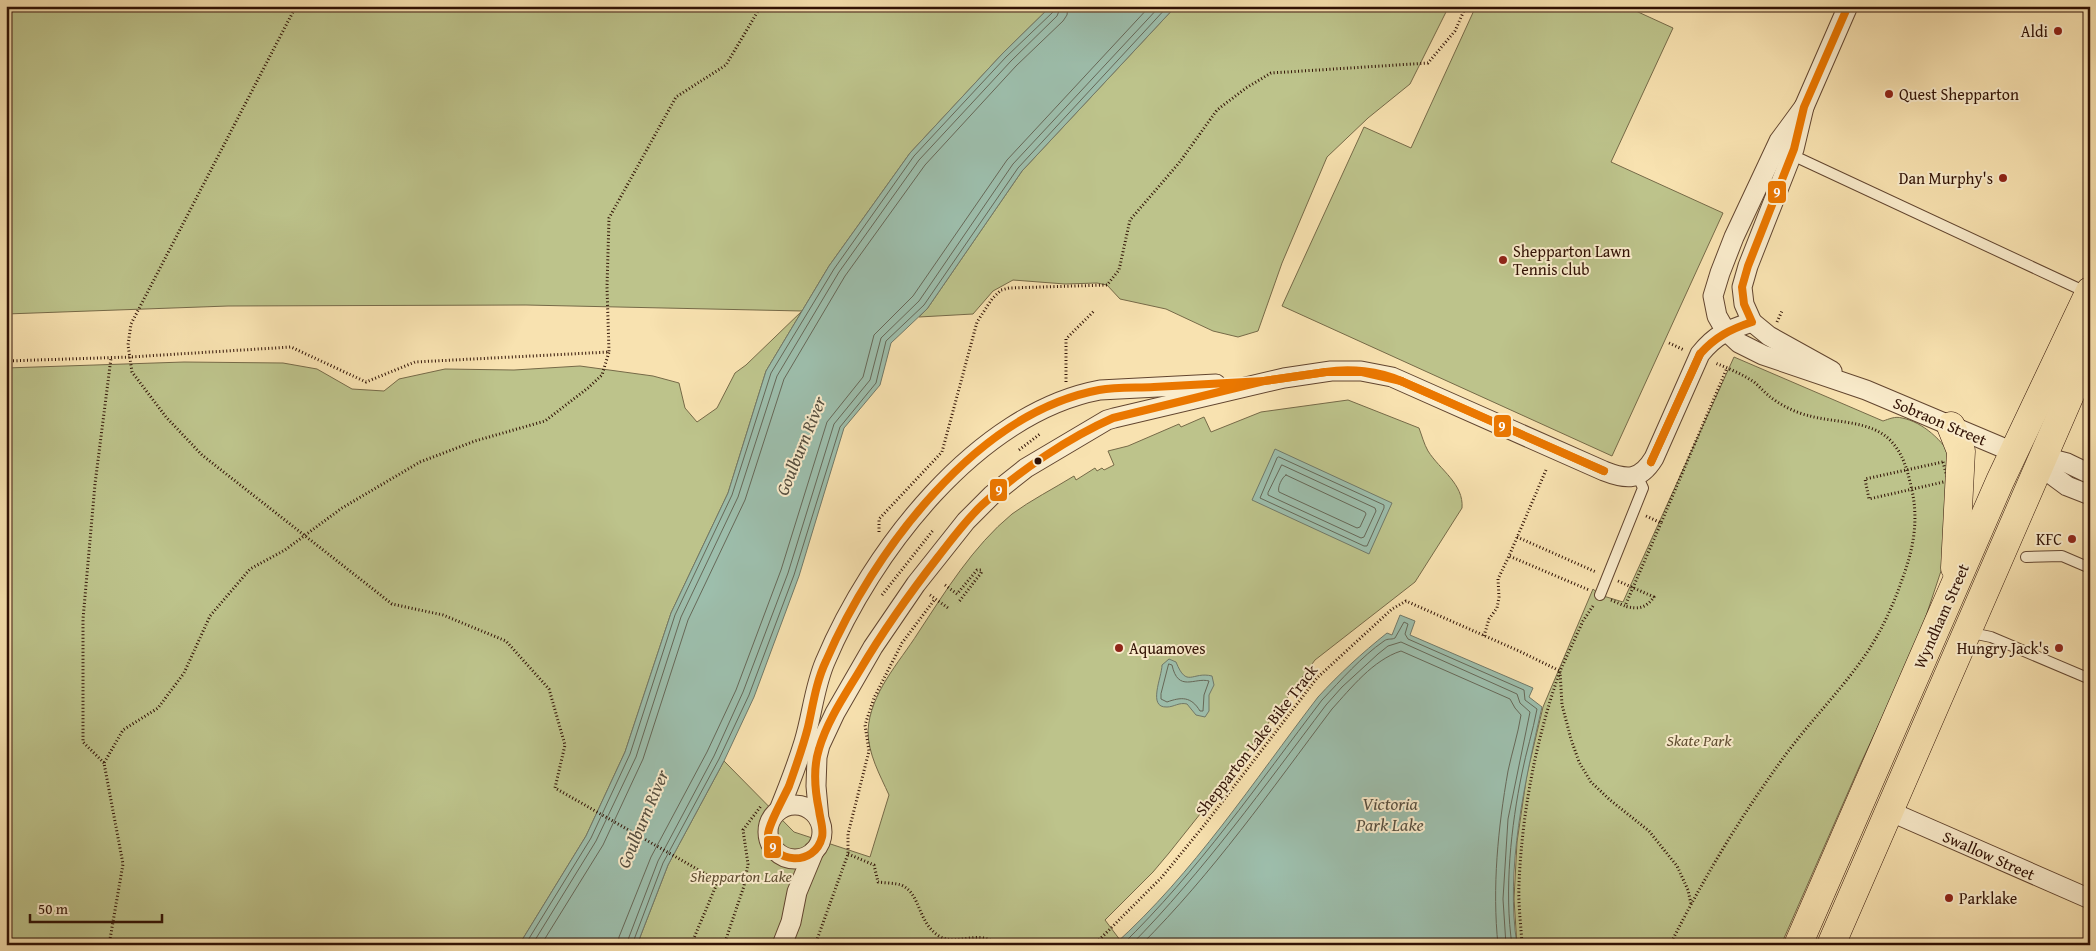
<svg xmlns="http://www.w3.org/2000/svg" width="2096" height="951" viewBox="0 0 2096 951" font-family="'Gentium Book Plus',serif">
  <rect width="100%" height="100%" fill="#f8e2b0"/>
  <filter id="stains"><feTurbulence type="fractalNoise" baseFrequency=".004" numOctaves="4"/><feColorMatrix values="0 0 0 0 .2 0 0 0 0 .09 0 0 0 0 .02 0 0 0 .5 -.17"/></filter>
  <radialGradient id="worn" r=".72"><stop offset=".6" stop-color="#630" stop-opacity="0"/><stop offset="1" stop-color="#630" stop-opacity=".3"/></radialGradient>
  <!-- green -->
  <g fill="#bdc38b" stroke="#766a48">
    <path d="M6,6H1051L1003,53L910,153L829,266L766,371L728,493L671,613L625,752L586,836L519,945H6V368L184,362L283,363L317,369L352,389L384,391L399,379L445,369L514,370L580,366L653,376L679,383L685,408L697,422L717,408L735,373L746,365L802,311L526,305L228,306L6,314Z"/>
    <path d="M1176,6H1449L1410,84L1368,118L1327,157L1282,263L1258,331L1238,337L1213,331L1166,309L1120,299L1107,285L1097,283L1065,284L1013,280L993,291L973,314L919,317L927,309L1022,171Z"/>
    <path d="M1476,6H1625L1673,28L1611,162L1723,213L1612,456L1282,306L1364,127L1411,148Z"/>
    <path d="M1734,357L1883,421C1889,419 1895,416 1902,418C1923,422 1943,441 1953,459L1943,565L1918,640L1860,765L1781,945H1517L1514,899L1517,842L1527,774L1543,707L1593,589L1600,595L1623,602Z"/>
    <path d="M1348,400L1419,428C1422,436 1424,444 1428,451C1440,470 1464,484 1462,508L1415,582L1315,660L1216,794L1169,853L1153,872L1105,920L1120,940L1114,945H637L668,865L724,761L794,832L870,857L889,795C880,775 868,754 868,731C870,693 899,663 918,633C945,592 973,546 1012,514C1031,500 1053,489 1074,476L1076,480L1095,468L1097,471L1102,468L1104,470L1114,465L1108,451L1128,446L1179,424L1181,427L1204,417L1211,432L1261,412Z"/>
  </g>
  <!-- water -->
  <g fill="#9dbeac" stroke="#717969">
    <path d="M1051,6H1176L1022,171L927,309L891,343L880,385L844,428L799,576L754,697L724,761L668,865L637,945H519L586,836L625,752L671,613L728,493L766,371L829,266L910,153L1003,53Z"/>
    <path d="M1275,449L1392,503L1369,554L1252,500Z"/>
    <path d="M1400,615L1415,621L1410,635L1533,688L1529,697L1542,707C1525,781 1505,869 1517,945H1114C1194,873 1253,782 1318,697C1339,674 1362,653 1387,633L1392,635Z"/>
    <path d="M1169,659L1176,662C1187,689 1192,671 1212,676L1214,685L1209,695V711L1205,717L1196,715L1187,704C1179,702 1174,707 1167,707C1147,708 1162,677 1162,665Z"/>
  </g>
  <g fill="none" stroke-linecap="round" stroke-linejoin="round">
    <!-- shore -->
    <g stroke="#666858" stroke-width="1">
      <path d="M1279,457L1384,505V508L1367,546H1364L1260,498L1277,458Z"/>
      <path d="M1282,465L1375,508L1376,511L1364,537L1361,538L1268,495V493Z"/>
      <path d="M1286,475L1365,512L1366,514L1360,527L1357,528L1279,492C1277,488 1282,477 1286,475Z"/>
      <path d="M1169,664L1172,665C1178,693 1195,677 1209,681L1204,695L1203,711H1200C1191,696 1181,697 1167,702L1161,699V694Z"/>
      <path d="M525,945L591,838L630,754L675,615L732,495L771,373L834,269L914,156L1006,57L1053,12L1054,6"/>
      <path d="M532,945L596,841L636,757L681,617L738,497L777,376L839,272L919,160L1011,61L1057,16L1061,6"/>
      <path d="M541,945L603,845L643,759L688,620L745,500L784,379L845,276L925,165L1016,66L1063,21L1067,15L1068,6"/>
      <path d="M618,945L619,937L651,857L707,752L736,690L781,570L827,422L863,377L874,335L913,296L1007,160L1150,6"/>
      <path d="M626,945L658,861L714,756L743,692L788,573L834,424L870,380L881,338L919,301L1013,164L1160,6"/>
      <path d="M632,945L663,863L719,759L749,695L794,575L840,427L876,383L886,341L924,305L1018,168L1168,6"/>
      <path d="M1122,945C1198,871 1258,784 1322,700C1341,680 1361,657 1384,641C1388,638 1391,640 1395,638L1404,622L1408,624L1405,634L1408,639L1524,690L1525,700L1537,709C1533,731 1526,752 1522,773C1511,826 1504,891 1512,945"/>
      <path d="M1131,945C1204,871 1264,787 1326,705L1342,687L1378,654L1388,646L1401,642L1517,694L1520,703L1530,712L1508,819L1503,899L1506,945"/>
      <path d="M1141,945C1213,873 1271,790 1332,709C1351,688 1373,660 1401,651L1510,699L1515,708L1521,715C1518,734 1512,752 1508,771C1498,828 1492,887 1498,945"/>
    </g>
    <defs>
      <g id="service">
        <path d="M1792,155L2088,293"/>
        <path d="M2026,557L2062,556L2090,568"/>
        <path d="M1600,595L1643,488L1637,475"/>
        <path d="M1967,632L1991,637L2090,679"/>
      </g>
      <g id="minor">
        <path d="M1804,107L1779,141L1734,237L1720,273L1713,296L1717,316L1725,330L1739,343L1763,355L1866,390L2013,452"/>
        <path d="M1832,371L1769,336L1752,322L1744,304L1742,287L1748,266L1794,149L1804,107L1848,6"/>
        <path d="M2044,457L2067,463L2090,474"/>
        <path d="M2040,466L2067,486L2090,495"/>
        <circle cx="795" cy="832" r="27"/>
        <path d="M779,810C788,788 797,765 804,742C812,716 814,688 825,662C871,552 977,413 1100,390L1216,384"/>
        <path d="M1889,811L2090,899"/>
        <path d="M819,819L816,786L817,757L820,745L835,713L873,647L916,584L966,521L992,495L1026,468L1107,420L1114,418L1284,378L1331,371H1361L1392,377L1604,471C1627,480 1640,481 1654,458L1700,354C1716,334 1728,330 1752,322"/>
        <path d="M782,945L791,922L797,892L814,851"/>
      </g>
      <g id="trunk">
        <path d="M1951,426L1961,451L1955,568"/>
        <path d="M1798,945L2000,481L2090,291"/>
        <path d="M1831,945L2090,349"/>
      </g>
    </defs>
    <!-- service casing -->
    <use href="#service" stroke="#62452f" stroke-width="12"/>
    <!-- minor casing -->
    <use href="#minor" stroke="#62452f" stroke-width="21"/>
    <!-- trunk casing -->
    <use href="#trunk" stroke="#301104" stroke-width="29"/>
    <!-- path -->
    <g stroke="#301104" stroke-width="3" stroke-dasharray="1 2.5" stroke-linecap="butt">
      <path d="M296,6L131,324L128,345L132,372L166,417L202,455L392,604L443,615L506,641L549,689L565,745L555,788L718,881L691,945"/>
      <path d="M1777,322L1782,311"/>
      <path d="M1669,343L1684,350"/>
      <path d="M6,361L130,357L291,347L366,382L415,362L609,352L607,287L609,218L676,97L726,65L761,6"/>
      <path d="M1066,382V339L1095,310"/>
      <path d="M1019,450L1040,434"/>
      <path d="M1943,462L1948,481L1869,499L1865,479Z"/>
      <path d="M1546,470L1509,556L1589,590"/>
      <path d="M1646,516L1661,523L1727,368"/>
      <path d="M879,532V519L942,452L977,322L992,299L1001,290L1009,288L1107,285L1119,270L1130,220L1179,163L1217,110L1246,88L1271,73L1428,63L1455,31L1466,6"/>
      <path d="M1517,537L1596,572"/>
      <path d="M1618,581L1654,597C1646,608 1638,610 1625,606"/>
      <path d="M945,585L957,594L977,570H981V573L958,603"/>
      <path d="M882,595L934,529"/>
      <path d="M930,595L948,608"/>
      <path d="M1611,600L1625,606L1661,523"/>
      <path d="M1593,606L1583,621L1560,671L1562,705L1571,739L1579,762L1591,782L1610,800L1649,831L1677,866L1688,890L1691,904"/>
      <path d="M1484,636L1489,619L1497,608L1499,597L1498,579L1509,556"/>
      <path d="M104,763L83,742V619L95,484L111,358"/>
      <path d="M848,854L874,865L878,882C885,883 895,883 901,885C921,893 917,922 939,936C957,947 980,928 997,945"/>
      <path d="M109,945L123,864L104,763L123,730L158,708L184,673L210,616L250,569L285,550L342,508L420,462L475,441L545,421L588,388L602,375L609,352"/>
      <path d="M724,945L744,886L748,864L743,830L761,806"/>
      <path d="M815,945L848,854V834L869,751L865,725L874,698L902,643L935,599"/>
      <path d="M1094,945L1162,877L1206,823L1317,678L1392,609L1406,601L1519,651L1560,671C1536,739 1522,812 1519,884C1518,904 1521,925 1522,945"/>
      <path d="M1670,945C1702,881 1739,819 1781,761C1808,723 1842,690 1868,651C1883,628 1894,603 1903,577C1914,547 1919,518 1911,486C1907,469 1903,454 1891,441C1871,420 1835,423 1810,416C1796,413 1778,404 1768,395C1763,391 1759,386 1754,382C1742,374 1728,368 1715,363"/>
    </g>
    <!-- service -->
    <use href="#service" stroke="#faeccc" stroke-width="10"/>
    <!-- minor -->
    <use href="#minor" stroke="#faeccc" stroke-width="19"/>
    <!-- trunk -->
    <use href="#trunk" stroke="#f8e2b0" stroke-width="28"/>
    <defs>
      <g id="bus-1">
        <path d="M1700,354C1715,337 1731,329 1752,322L1744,304L1742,287L1748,266L1794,149L1804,107L1848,6"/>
        <path d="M1326,372C1350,368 1379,371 1401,381"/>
        <path d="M1326,372H1362L1401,381"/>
        <path d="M1264,381L1113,418C1070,437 1017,472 982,505C966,520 952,539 938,557C910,593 883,631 860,670C845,695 827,721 819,749C813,768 815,791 819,810C820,819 824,829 822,837C815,867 772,864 768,836C767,827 784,797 789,786C796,766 803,747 808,727C813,705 816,682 826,661C873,552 976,413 1099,390C1117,387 1136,388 1154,387C1191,385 1227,383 1264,381Z"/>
        <path d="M1264,381L1326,372"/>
        <path d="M1264,381L1326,372"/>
        <path d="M1401,381L1604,471"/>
        <path d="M1401,381L1604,471"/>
        <path d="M1651,462L1700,354"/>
        <path d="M1651,462L1700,354"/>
      </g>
    </defs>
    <!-- bus-1 casing -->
    <use href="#bus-1" stroke="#faeccc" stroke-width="11"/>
    <!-- bus-1 -->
    <use href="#bus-1" stroke="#ea7700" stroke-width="8"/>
  </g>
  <!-- markers -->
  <g fill="#8f2418" stroke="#faeccc" stroke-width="2">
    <circle cx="2058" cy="31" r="5"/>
    <circle cx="1889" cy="94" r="5"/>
    <circle cx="2003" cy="178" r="5"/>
    <circle cx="1503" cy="260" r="5"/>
    <circle cx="2072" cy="539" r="5"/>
    <circle cx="1119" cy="648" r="5"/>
    <circle cx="2059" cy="648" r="5"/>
    <circle cx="1949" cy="898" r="5"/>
  </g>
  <circle fill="#301104" stroke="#faeccc" stroke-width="2" cx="1038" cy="461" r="4.5"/>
  <g text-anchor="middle" stroke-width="4" stroke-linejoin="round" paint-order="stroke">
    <!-- poi labels -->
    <g font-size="16" fill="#301104" stroke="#faeccc" text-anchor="end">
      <text x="2048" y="37">Aldi</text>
      <text x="1899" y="100" text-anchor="start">Quest Shepparton</text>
      <text x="1993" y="184">Dan Murphy's</text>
      <text x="1513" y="257" text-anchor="start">Shepparton Lawn<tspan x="1513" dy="18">Tennis club</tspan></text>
      <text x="2062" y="545">KFC</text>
      <text x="1129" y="654" text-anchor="start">Aquamoves</text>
      <text x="2049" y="654">Hungry Jack's</text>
      <text x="1959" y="904" text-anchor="start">Parklake</text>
    </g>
    <!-- street labels -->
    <g font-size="16" fill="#301104" stroke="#faeccc">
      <text transform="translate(1940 421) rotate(23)" y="6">Sobraon Street</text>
      <text transform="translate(1941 616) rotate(-66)" y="6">Wyndham Street</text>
      <text transform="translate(1256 740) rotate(-52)" y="6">Shepparton Lake Bike Track</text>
      <text transform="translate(1989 855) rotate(24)" y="6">Swallow Street</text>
    </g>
    <!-- park labels -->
    <g font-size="16" font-style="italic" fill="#614f33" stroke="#faeccc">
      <text x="1699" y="746">Skate Park</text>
      <text x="741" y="882">Shepparton Lake</text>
    </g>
    <!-- water labels -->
    <g font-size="18" font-style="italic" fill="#564e3f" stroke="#faeccc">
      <text transform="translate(801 446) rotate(-68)" y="6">Goulburn River</text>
      <text x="1390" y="810">Victoria<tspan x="1390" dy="21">Park Lake</tspan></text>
      <text transform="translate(643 819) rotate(-67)" y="6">Goulburn River</text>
    </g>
  </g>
  <g stroke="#faeccc" stroke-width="2">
    <rect x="1767" y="180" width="20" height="24" rx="5" fill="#ea7700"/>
    <rect x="1493" y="414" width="19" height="24" rx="5" fill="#ea7700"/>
    <rect x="989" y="478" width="19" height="24" rx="5" fill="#ea7700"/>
    <rect x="763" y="835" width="19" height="24" rx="5" fill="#ea7700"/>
  </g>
  <g font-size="14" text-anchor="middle" font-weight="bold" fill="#fff">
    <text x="1777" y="197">9</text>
    <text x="1502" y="431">9</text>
    <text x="999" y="495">9</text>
    <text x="773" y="852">9</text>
  </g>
  <!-- margin -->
  <rect width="2096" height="951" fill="none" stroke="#f8e2b0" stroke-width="25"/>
  <rect x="8" y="8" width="2081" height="936" fill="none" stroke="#301104" stroke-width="2.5"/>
  <rect x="12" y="12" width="2071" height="926" fill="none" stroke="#301104"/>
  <!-- scale -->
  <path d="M30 914v8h132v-8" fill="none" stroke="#301104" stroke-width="2.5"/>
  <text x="38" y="914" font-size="15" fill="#301104" stroke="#faeccc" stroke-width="4" paint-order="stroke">50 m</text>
  <rect width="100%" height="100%" filter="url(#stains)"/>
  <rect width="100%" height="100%" fill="url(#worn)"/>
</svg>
